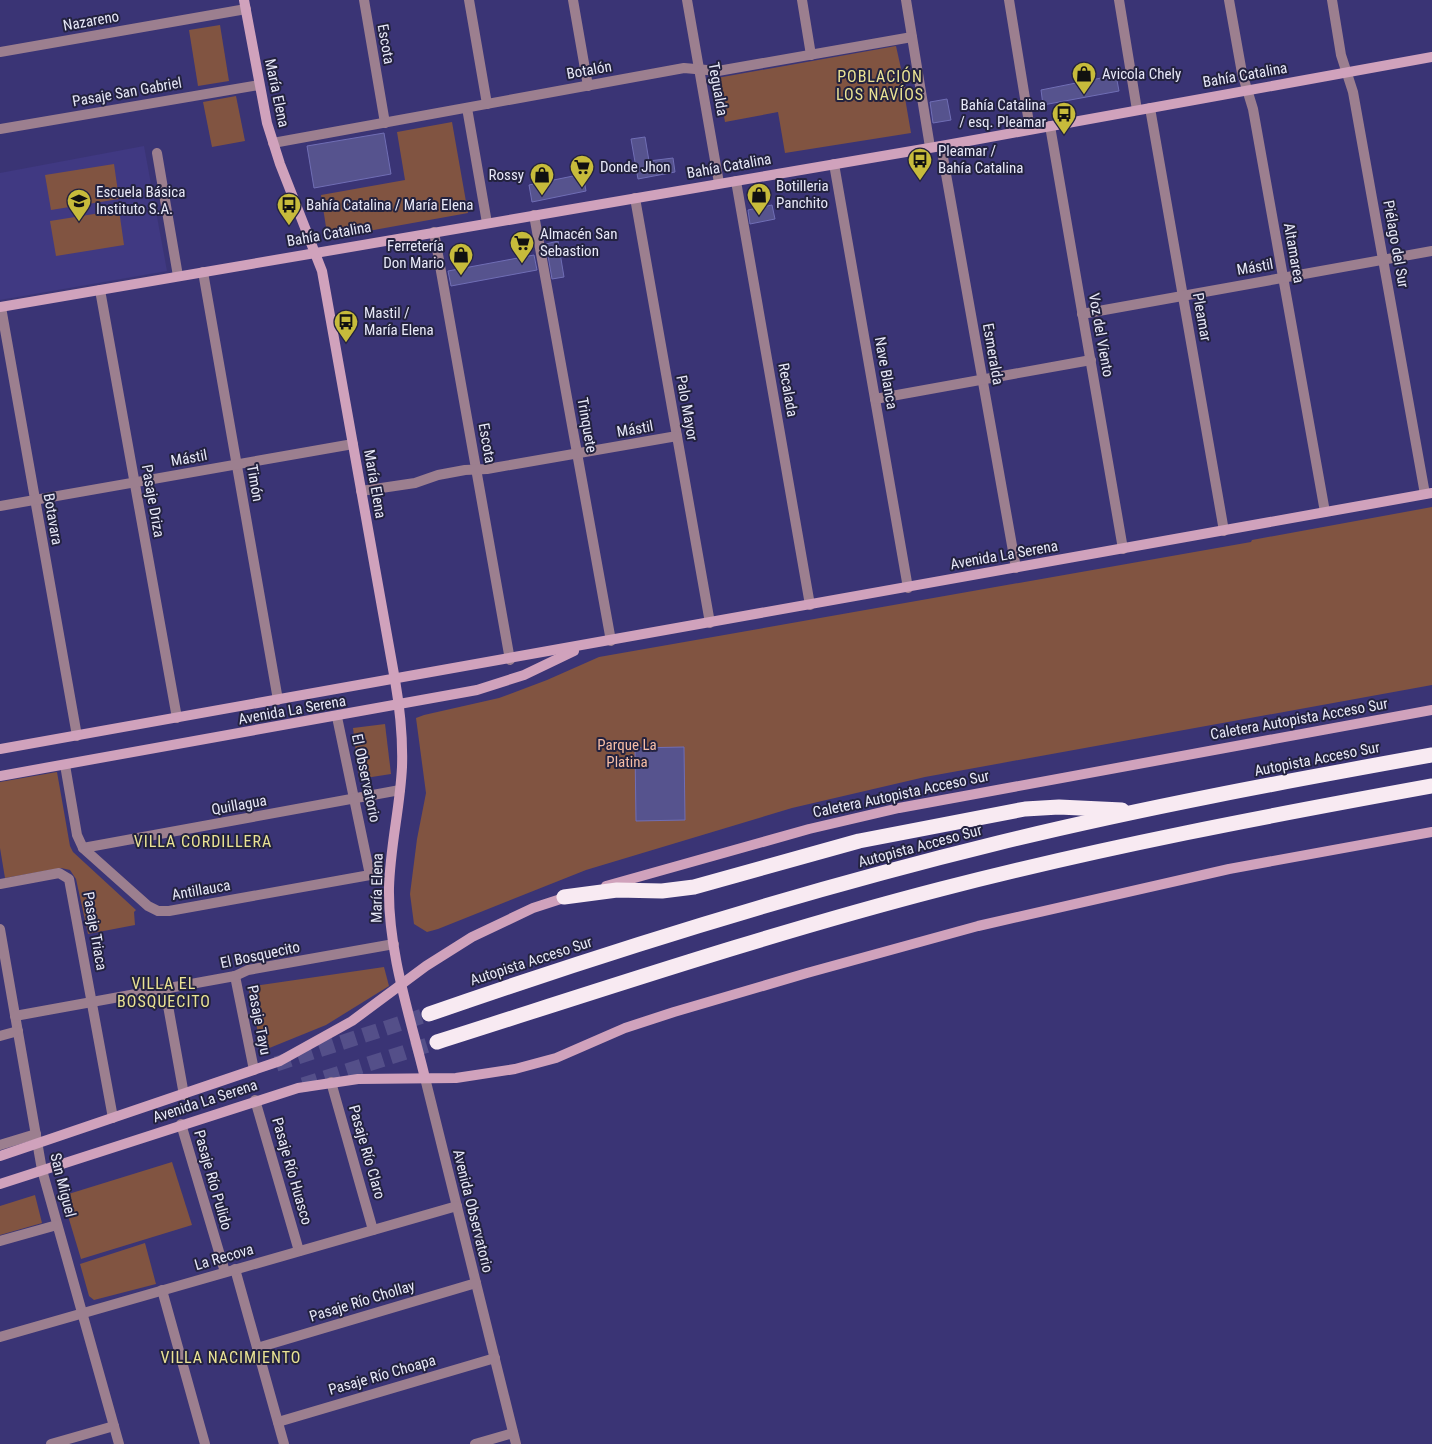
<svg xmlns="http://www.w3.org/2000/svg" width="1432" height="1444" viewBox="0 0 1432 1444" font-family="'Roboto Condensed',sans-serif">
  <rect width="100%" height="100%" fill="#3a3475"/>
  <!-- built -->
  <path fill="#403982" d="M144,146L167,271L0,300V173Z"/>
  <!-- green -->
  <g fill="#815441">
    <path d="M220,25L229,81L198,86L189,30Z"/>
    <path d="M896,46L906,91L904,92L911,133L785,153L778,112L725,122L717,78Z"/>
    <path d="M236,96L245,141L212,147L203,102Z"/>
    <path d="M452,122L468,213L335,237L326,227L321,195L405,180L397,132Z"/>
    <path d="M114,164L119,199L51,210L45,175Z"/>
    <path d="M119,210L124,245L56,256L50,221Z"/>
    <path d="M1432,507V685L925,777L792,808L586,870L438,929L427,932L414,924L410,894L417,839L426,793L416,718L424,715L499,698L547,680L599,657L1251,542L1252,540Z"/>
    <path d="M385,724L391,774L359,779L353,728Z"/>
    <path d="M57,772L70,846L73,852L136,910L134,912L135,925L88,934L76,879L70,870L61,868L5,878L0,848V782Z"/>
    <path d="M384,967L389,986L326,1025L262,1051L248,987Z"/>
    <path d="M172,1162L192,1225L81,1259L62,1196Z"/>
    <path d="M35,1195L42,1223L0,1235V1206Z"/>
    <path d="M145,1243L156,1284L94,1300L89,1296L80,1264Z"/>
  </g>
  <!-- building -->
  <g fill="#56538e" stroke="#706eb5">
    <path d="M1116,75L1119,91L1043,105L1041,90Z"/>
    <path d="M947,99L951,120L933,123L930,102Z"/>
    <path d="M384,133L391,174L314,188L307,146Z"/>
    <path d="M645,137L649,161L673,158L675,172L638,179L631,139Z"/>
    <path d="M583,174L586,191L532,202L529,185Z"/>
    <path d="M772,205L775,219L750,224L748,210Z"/>
    <path d="M558,241L564,277L552,279L546,244Z"/>
    <path d="M534,255L537,270L451,286L448,271Z"/>
    <path d="M684,747L685,820L636,821L635,748Z"/>
  </g>
  <g fill="none" stroke-linecap="round" stroke-linejoin="round">
    <!-- highway-tunnel -->
    <g stroke="#544f89" stroke-width="15" stroke-dasharray="15 8" stroke-linecap="butt">
      <path d="M276,1064L429,1014"/>
      <path d="M303,1085L437,1042"/>
    </g>
    <!-- street -->
    <g stroke="#9c7f8f" stroke-width="10">
      <path d="M364,0L385,123"/>
      <path d="M469,0L487,104"/>
      <path d="M573,0L588,86"/>
      <path d="M687,0L719,183"/>
      <path d="M802,0L811,55"/>
      <path d="M906,0L930,147"/>
      <path d="M1009,0L1030,129"/>
      <path d="M1119,0L1137,110"/>
      <path d="M1229,0L1242,73L1253,109L1325,512"/>
      <path d="M1332,0L1341,55L1353,92L1425,494"/>
      <path d="M0,52L246,9"/>
      <path d="M467,108L487,223"/>
      <path d="M1150,108L1224,531"/>
      <path d="M1050,126L1123,549"/>
      <path d="M0,129L259,85"/>
      <path d="M273,143L684,68L718,71L912,37"/>
      <path d="M941,146L1016,568"/>
      <path d="M157,153L178,276"/>
      <path d="M834,164L908,588"/>
      <path d="M736,181L810,605"/>
      <path d="M635,198L710,623"/>
      <path d="M534,215L611,641"/>
      <path d="M434,232L510,660"/>
      <path d="M203,272L278,700"/>
      <path d="M100,290L177,718"/>
      <path d="M1,307L77,736"/>
      <path d="M1082,314L1432,251"/>
      <path d="M875,399L1091,360"/>
      <path d="M361,491L415,483L438,475L465,470L487,469L677,436"/>
      <path d="M0,506L353,444"/>
      <path d="M65,765L77,835L83,848L148,906L158,911H169L370,875L337,717"/>
      <path d="M83,848L400,790"/>
      <path d="M0,884L59,873L69,879L113,1118"/>
      <path d="M0,929L42,1170L119,1444"/>
      <path d="M235,976L254,1070"/>
      <path d="M165,989L184,1095"/>
      <path d="M15,1016L235,976L248,970L394,944"/>
      <path d="M0,1036L18,1031"/>
      <path d="M425,1078L516,1444"/>
      <path d="M331,1082L373,1230"/>
      <path d="M255,1100L299,1251"/>
      <path d="M181,1124L225,1272"/>
      <path d="M0,1145L36,1134"/>
      <path d="M0,1241L57,1225"/>
      <path d="M235,1269L284,1444"/>
      <path d="M162,1290L205,1444"/>
      <path d="M0,1337L457,1206"/>
      <path d="M257,1348L476,1283"/>
      <path d="M278,1422L495,1358"/>
      <path d="M51,1444L114,1426"/>
      <path d="M475,1444L513,1433"/>
    </g>
    <!-- secondary -->
    <g stroke="#d0a2bc" stroke-width="10">
      <path d="M244,0L267,123L280,164L322,271L395,680C400,709 403,737 402,767C400,808 390,847 389,888C388,952 410,1016 425,1078"/>
      <path d="M0,307L941,146L1432,57"/>
      <path d="M0,749L1432,493"/>
      <path d="M0,776L477,690L524,675L574,651"/>
      <path d="M606,886L809,829L899,808L1432,710"/>
      <path d="M0,1156L280,1061L352,1021L426,966L472,937L533,908L570,896"/>
      <path d="M0,1184L298,1088L358,1079L456,1078L515,1069L556,1058L625,1028L674,1012L807,973L978,926L1229,869L1432,832"/>
    </g>
    <!-- highway -->
    <g stroke="#f8eaf2" stroke-width="15">
      <path d="M564,897L617,890L662,891L694,887L859,841L1025,809L1059,807L1122,810"/>
      <path d="M429,1014C616,949 806,890 998,843C1141,808 1287,781 1432,755"/>
      <path d="M437,1042C604,989 771,933 941,889C1103,847 1267,816 1432,786"/>
    </g>
  </g>
  <!-- icons -->
  <defs>
    <symbol id="shop-pin" viewBox="-11 -11 22 30"><path d="M0 17L-7.5 6A9.5 9.5 0 1 1 7.5 6Z" fill="#c7bb3b" stroke="#23223f"/><path d="M-5-2.5h2.3a2.7 3.5 0 0 1 5.4 0H5L5.5 6h-11ZM-1.5-2.5h3a1.5 2.3 0 0 0-3 0Z" fill="#111"/></symbol>
    <symbol id="bus-pin" viewBox="-11 -11 22 30"><path d="M0 17L-7.5 6A9.5 9.5 0 1 1 7.5 6Z" fill="#c7bb3b" stroke="#23223f"/><path d="M-5-6H5V4H4V6H2V4H-2V6H-4V4H-5ZM-3.5-4V0h7V-4ZM-3.5 1.2v1.5H-2V1.2ZM2 1.2v1.5H3.5V1.2Z" fill="#111"/></symbol>
    <symbol id="supermarket-pin" viewBox="-11 -11 22 30"><path d="M0 17L-7.5 6A9.5 9.5 0 1 1 7.5 6Z" fill="#c7bb3b" stroke="#23223f"/><path d="M-6-5.5h2.5l.6 2H6L4.5 2H-2.5L-4.4-4H-6ZM-1.5 3.2a1.3 1.3 0 1 0 .1 0ZM3 3.2a1.3 1.3 0 1 0 .1 0Z" fill="#111"/></symbol>
    <symbol id="school-pin" viewBox="-11 -11 22 30"><path d="M0 17L-7.5 6A9.5 9.5 0 1 1 7.5 6Z" fill="#c7bb3b" stroke="#23223f"/><path d="M0-5L7-2L0 1L-7-2ZM-4 1L0 2.5L4 1V4Q0 6-4 4Z" fill="#111"/></symbol>
  </defs>
  <g fill-rule="evenodd">
    <use href="#shop-pin" x="1070" y="60" width="28" height="38"/>
    <use href="#bus-pin" x="1050" y="100" width="28" height="38"/>
    <use href="#bus-pin" x="906" y="146" width="28" height="38"/>
    <use href="#supermarket-pin" x="568" y="153" width="28" height="38"/>
    <use href="#shop-pin" x="528" y="161" width="28" height="38"/>
    <use href="#shop-pin" x="745" y="181" width="28" height="38"/>
    <use href="#school-pin" x="65" y="187" width="28" height="38"/>
    <use href="#bus-pin" x="275" y="191" width="28" height="38"/>
    <use href="#supermarket-pin" x="508" y="229" width="28" height="38"/>
    <use href="#shop-pin" x="447" y="241" width="28" height="38"/>
    <use href="#bus-pin" x="332" y="308" width="28" height="38"/>
  </g>
  <g text-anchor="middle" stroke-width="4" stroke-linejoin="round" paint-order="stroke">
    <!-- street labels -->
    <g font-size="15" fill="#e7e8f8" stroke="#23223f">
      <text transform="translate(91 21) rotate(-10)" y="5">Nazareno</text>
      <text transform="translate(386 44) rotate(80)" y="5">Escota</text>
      <text transform="translate(589 70) rotate(-10)" y="5">Botalón</text>
      <text transform="translate(1245 75) rotate(-10)" y="5">Bahía Catalina</text>
      <text transform="translate(718 89) rotate(80)" y="5">Tegualda</text>
      <text transform="translate(127 92) rotate(-10)" y="5">Pasaje San Gabriel</text>
      <text transform="translate(277 93) rotate(78)" y="5">María Elena</text>
      <text transform="translate(729 166) rotate(-10)" y="5">Bahía Catalina</text>
      <text transform="translate(329 234) rotate(-10)" y="5">Bahía Catalina</text>
      <text transform="translate(1396 244) rotate(80)" y="5">Piélago del Sur</text>
      <text transform="translate(1294 253) rotate(80)" y="5">Altamarea</text>
      <text transform="translate(1255 267) rotate(-10)" y="5">Mástil</text>
      <text transform="translate(1202 317) rotate(80)" y="5">Pleamar</text>
      <text transform="translate(1101 335) rotate(80)" y="5">Voz del Viento</text>
      <text transform="translate(993 354) rotate(80)" y="5">Esmeralda</text>
      <text transform="translate(886 373) rotate(80)" y="5">Nave Blanca</text>
      <text transform="translate(788 390) rotate(80)" y="5">Recalada</text>
      <text transform="translate(687 408) rotate(80)" y="5">Palo Mayor</text>
      <text transform="translate(587 425) rotate(80)" y="5">Trinquete</text>
      <text transform="translate(635 429) rotate(-10)" y="5">Mástil</text>
      <text transform="translate(487 443) rotate(80)" y="5">Escota</text>
      <text transform="translate(189 458) rotate(-10)" y="5">Mástil</text>
      <text transform="translate(255 483) rotate(80)" y="5">Timón</text>
      <text transform="translate(375 484) rotate(80)" y="5">María Elena</text>
      <text transform="translate(153 501) rotate(80)" y="5">Pasaje Driza</text>
      <text transform="translate(53 519) rotate(80)" y="5">Botavara</text>
      <text transform="translate(1004 555) rotate(-10)" y="5">Avenida La Serena</text>
      <text transform="translate(292 710) rotate(-10)" y="5">Avenida La Serena</text>
      <text transform="translate(1299 719) rotate(-10)" y="5">Caletera Autopista Acceso Sur</text>
      <text transform="translate(1317 759) rotate(-11)" y="5">Autopista Acceso Sur</text>
      <text transform="translate(366 778) rotate(78)" y="5">El Observatorio</text>
      <text transform="translate(901 794) rotate(-12)" y="5">Caletera Autopista Acceso Sur</text>
      <text transform="translate(239 805) rotate(-10)" y="5">Quillagua</text>
      <text transform="translate(920 846) rotate(-15)" y="5">Autopista Acceso Sur</text>
      <text transform="translate(377 888) rotate(-89)" y="5">María Elena</text>
      <text transform="translate(201 890) rotate(-10)" y="5">Antillauca</text>
      <text transform="translate(95 931) rotate(80)" y="5">Pasaje Triaca</text>
      <text transform="translate(260 955) rotate(-12)" y="5">El Bosquecito</text>
      <text transform="translate(531 961) rotate(-18)" y="5">Autopista Acceso Sur</text>
      <text transform="translate(259 1020) rotate(79)" y="5">Pasaje Tayu</text>
      <text transform="translate(205 1101) rotate(-18)" y="5">Avenida La Serena</text>
      <text transform="translate(367 1152) rotate(74)" y="5">Pasaje Río Claro</text>
      <text transform="translate(292 1171) rotate(74)" y="5">Pasaje Río Huasco</text>
      <text transform="translate(213 1180) rotate(74)" y="5">Pasaje Río Pulido</text>
      <text transform="translate(63 1185) rotate(76)" y="5">San Miguel</text>
      <text transform="translate(473 1211) rotate(76)" y="5">Avenida Observatorio</text>
      <text transform="translate(224 1257) rotate(-16)" y="5">La Recova</text>
      <text transform="translate(362 1301) rotate(-17)" y="5">Pasaje Río Chollay</text>
      <text transform="translate(382 1375) rotate(-16)" y="5">Pasaje Río Choapa</text>
    </g>
    <!-- poi labels -->
    <g font-size="15" fill="#e7e8f8" stroke="#23223f" text-anchor="start">
      <text x="1102" y="79">Avicola Chely</text>
      <text x="1046" y="110" text-anchor="end">Bahía Catalina<tspan x="1046" dy="17">/ esq. Pleamar</tspan></text>
      <text x="938" y="156">Pleamar /<tspan x="938" dy="17">Bahía Catalina</tspan></text>
      <text x="600" y="172">Donde Jhon</text>
      <text x="524" y="180" text-anchor="end">Rossy</text>
      <text x="776" y="191">Botilleria<tspan x="776" dy="17">Panchito</tspan></text>
      <text x="96" y="197">Escuela Básica<tspan x="96" dy="17">Instituto S.A.</tspan></text>
      <text x="306" y="210">Bahía Catalina / María Elena</text>
      <text x="540" y="239">Almacén San<tspan x="540" dy="17">Sebastion</tspan></text>
      <text x="444" y="251" text-anchor="end">Ferretería<tspan x="444" dy="17">Don Mario</tspan></text>
      <text x="364" y="318">Mastil /<tspan x="364" dy="17">María Elena</tspan></text>
    </g>
    <!-- park labels -->
    <g font-size="15" fill="#f6bda5" stroke="#23223f">
      <text x="627" y="750">Parque La<tspan x="627" dy="17">Platina</tspan></text>
    </g>
    <!-- neighbourhood labels -->
    <g font-size="16" letter-spacing="1" fill="#eae394" stroke="#23223f">
      <text x="880" y="82">POBLACIÓN<tspan x="880" dy="18">LOS NAVÍOS</tspan></text>
      <text x="203" y="847">VILLA CORDILLERA</text>
      <text x="164" y="989">VILLA EL<tspan x="164" dy="18">BOSQUECITO</tspan></text>
      <text x="231" y="1363">VILLA NACIMIENTO</text>
    </g>
  </g>
</svg>
